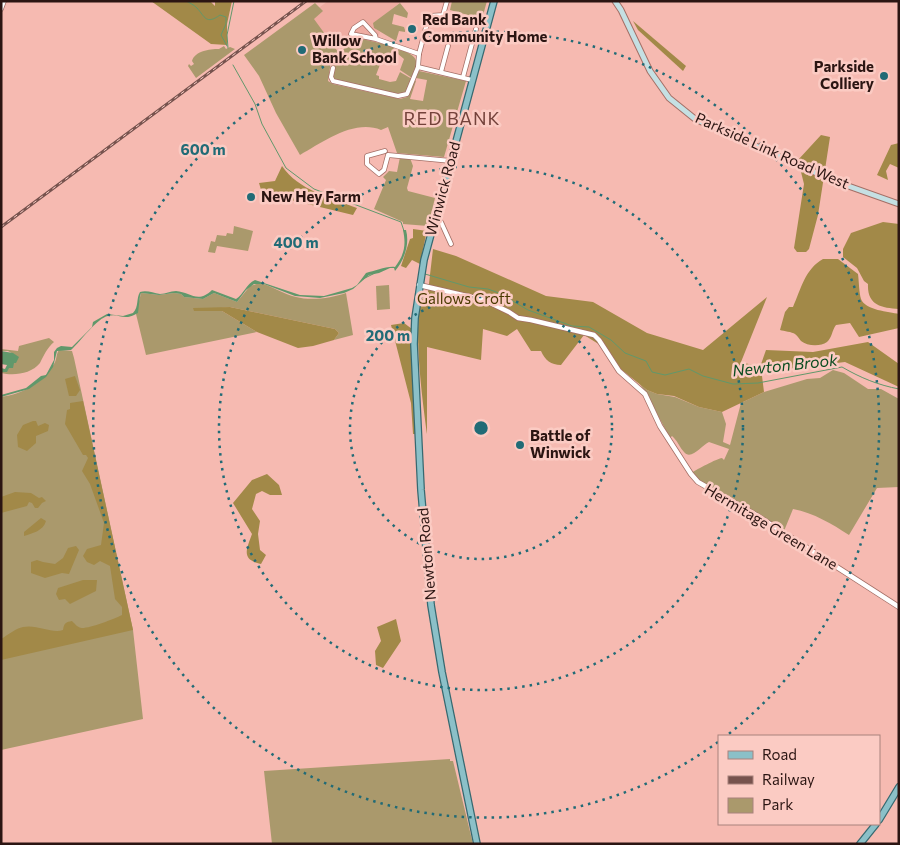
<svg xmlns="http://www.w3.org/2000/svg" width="900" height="845" viewBox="0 0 900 845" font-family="Commissioner,sans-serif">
  <rect width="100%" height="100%" fill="#f6bab1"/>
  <!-- built -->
  <path fill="#efaca2" d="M328,1H402L374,23V28L380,32L376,44L354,41L338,51L342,56L281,101L265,48Z"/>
  <!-- green -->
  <g fill="#aa996c">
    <path d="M452,1H487L482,19L450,10Z"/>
    <path d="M315,3L323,11L314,19L338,52L331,61L328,81L333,84L400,99L407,97L414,80L416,81L410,99L423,101L427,80L416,78L419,71L466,81L444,157L397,153L388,127L381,130C354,119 323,142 300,155L276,113L259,76L244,55Z"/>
    <path d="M400,3L408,13L407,18L394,14L392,24L404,27L405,30V32L399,31L396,41L374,28L373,23Z"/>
    <path d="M358,39H362L393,46L394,50L388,55L384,54L376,75L379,76V79L390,82L396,81L400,72L412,79C410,84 408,90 404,93C392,100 345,85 330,81L332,61L349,43L357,44Z"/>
    <path d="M224,46L226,49L230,47L235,49L196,78L188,66L189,64L191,66L194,64L192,61C195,51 209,49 219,49Z"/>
    <path d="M398,50C403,50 406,52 410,54C421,60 415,69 412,78L400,70L404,59L398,54Z"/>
    <path d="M400,157L410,158L413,166L407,188L408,191L435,198L428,226L403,224V222L374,209L386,180L383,177L389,171L397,172Z"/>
    <path d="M234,226L253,231L248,251L217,246L215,253L208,252L211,241L215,242L217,235L226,236L227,233L233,234Z"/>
    <path d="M260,283C272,286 283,294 296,297C311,301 332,298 346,293L353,335L334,340L339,333L335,329L230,307L194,311H222L257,332L146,355L136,314L141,293L159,295L174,293L181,294L184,297L203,299L214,293L237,302L250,286Z"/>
    <path d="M389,285L390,309L377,310L376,286Z"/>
    <path d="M49,338L54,342C47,348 44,355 40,363C31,374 14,376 1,373L14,362L15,355L8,351H1V349L18,351L19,346Z"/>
    <path d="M59,350L72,351L74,358L133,630L143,719L1,750V397C23,394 43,383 54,364C57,359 56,354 59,350Z"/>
    <path d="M833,370L844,373L868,389H881L899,399V487L877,488L849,535C832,524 814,513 793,509L784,531L739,503L709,488L691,473C698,469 716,459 722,458L724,460L729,449L709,442C702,445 691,461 684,452C680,448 678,442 674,438L672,436L670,438L646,393L639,383L647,390L657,394L675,397L699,407L722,412L726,424L723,442L730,445L741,403L764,392L807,379L820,378Z"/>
    <path d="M450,759V761H453L473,844H272L264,771Z"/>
  </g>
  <!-- forest -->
  <g fill="#a28948">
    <path d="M151,1H210L215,6V1H232L227,24V45L211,44Z"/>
    <path d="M633,21L686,66L683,71L638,30Z"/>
    <path d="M821,135L830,137L818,215L809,249L806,252H797L794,248L804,184L798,160Z"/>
    <path d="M899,143V168L890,164L886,171L888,180L877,175L891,145Z"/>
    <path d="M282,166C298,190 331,198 357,208L353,215L262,193L259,183L275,181Z"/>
    <path d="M883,222L899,224V309C881,308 867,305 868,284L864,281L857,268L843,257V249L851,233Z"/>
    <path d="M413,229L427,231L426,235L420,264L412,260L406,268L401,266L410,239L413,238Z"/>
    <path d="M433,249L456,256L546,296L593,302L647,333L703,350L767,297L741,362L760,367L766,350L813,352L868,342L899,364V387L845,362L787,369L761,368L764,392L722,412L699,407L674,396L657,394L647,390L613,363L605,348L584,335L561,365C551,365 545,360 541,351H531L517,329L507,336L483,329L481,360L427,347V434C424,410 408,303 428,292Z"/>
    <path d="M823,259H838L858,274C859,282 859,292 861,299C865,310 889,312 899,314V328L859,337L850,323L836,325C832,330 832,338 827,342C820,347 807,346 801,341C799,339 798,336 795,334C792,332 784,331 780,330L785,312L789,307H793C801,289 805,269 823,259Z"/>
    <path d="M230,307L335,329L339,333L334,340L313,346L298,348L257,332L222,311H194L193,308Z"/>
    <path d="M404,323L412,329V372L416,434H413L411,403L391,325Z"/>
    <path d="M75,376L80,390L76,396H69L65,379Z"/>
    <path d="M83,401L133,630L1,660V639C8,635 16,628 23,627C37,624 52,634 63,630C64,623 66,622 72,621C75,624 78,628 82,628C91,628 114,619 122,615V607L115,599L110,566L100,561L94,565L87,562L83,556L87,549L101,545L104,523L90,484L82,471L88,458L86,455H83L65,424L67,410L70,409V403Z"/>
    <path d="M33,421H36L38,426L45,423L49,425L48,431L36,436V443L27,451L18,447L17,435L23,425Z"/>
    <path d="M267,474L279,485L282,495H270L262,491L256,494L252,509L260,521L258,534L260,550L266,555L261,564C240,560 247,548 252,534L233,503L252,480Z"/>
    <path d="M15,492L31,493L39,498L42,497L46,501L42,503L38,508H35L32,503L29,502L27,506L1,513V497Z"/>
    <path d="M41,518L46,521C43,531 33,533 24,536V532Z"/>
    <path d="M76,546L79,550L69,574L62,573L45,578L31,573V562L37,560L43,562L55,564L63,558L68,548Z"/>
    <path d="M83,580H97L96,591L70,604L65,599L59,600L56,594L58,588Z"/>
    <path d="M396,619L401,641L383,668L376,665L375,651L381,641L377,627Z"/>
  </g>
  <!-- water -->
  <g fill="#61986b">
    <path d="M403,230H406C410,244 404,261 395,271L394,268H390L379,273L369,275L353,289L344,293L320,298L295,296L264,284H254L246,290L237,302L214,293L203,299L184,297L181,294L174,293L159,295L141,293L140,296L138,313C122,322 121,313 108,316C97,318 81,341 71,350L57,351L53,367L46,377L29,389L1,397V395L26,388L41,376L46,375L54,360V352L57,348L61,346L72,347L92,327L93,322L107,314L123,316L133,313C139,307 136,298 140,292C147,290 153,293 160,294C166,294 170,291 176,291C190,292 198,304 212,290L236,299C244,294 246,284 255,280L300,295L324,296L352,288L357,285L366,273C375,271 386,266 395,267C405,254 406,244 403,230Z"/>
    <path d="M1,351L13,353L19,357L16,363H14L13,368H9L7,372H1V368L5,369L7,365L1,364Z"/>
  </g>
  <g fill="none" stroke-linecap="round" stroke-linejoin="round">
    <!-- stream -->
    <g stroke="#61986b" stroke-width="1">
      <path d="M163,1H166"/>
      <path d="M186,1C190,3 194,5 197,8C205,17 206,25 220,15L226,17V24L221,35L227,46"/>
      <path d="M228,48L227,35L234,1"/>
      <path d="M233,65L255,104L262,124L286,168L314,189L401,222L404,231"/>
      <path d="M425,274L469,287L488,289L499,293L528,310L572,326L589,327L611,340L625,353L646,361L652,372L665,375L689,369L703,376L733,384L758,383L842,367C861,378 878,385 899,389"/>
      <path d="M363,279L375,273"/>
    </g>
    <defs>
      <g id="minor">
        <path d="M1,9L4,1"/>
        <path d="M376,39L375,35L363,22L354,28L351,34L376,39L419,54"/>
        <path d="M418,67L472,80"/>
        <path d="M333,68L331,77L333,81L398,96L407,94L418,67L419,54L429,16L443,15L447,1"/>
        <path d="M441,72L448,46"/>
        <path d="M463,77L476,29"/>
        <path d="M385,151L367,156V164L379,174L384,170L388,155L451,161"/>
        <path d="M435,217L441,222L451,244"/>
      </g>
      <path id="tertiary" d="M419,285L484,300L509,312L518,318L531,320L594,335L599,340L619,371L645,394L660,426L691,474L698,482L756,515L899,607"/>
      <path id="secondary" d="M615,1L621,10L650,71L669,98L695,119L837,182L899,204"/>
      <g id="primary">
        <path d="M879,820L899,787"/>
        <path d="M477,844L442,672L431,605L421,490L414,344L415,318L424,260L494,1"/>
        <path d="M860,844L876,824"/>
      </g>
    </defs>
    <!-- minor casing -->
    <use href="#minor" stroke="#a46f66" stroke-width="5.5"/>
    <!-- tertiary casing -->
    <use href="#tertiary" stroke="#a46f66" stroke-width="6"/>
    <!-- secondary casing -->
    <use href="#secondary" stroke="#a46f66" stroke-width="7"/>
    <!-- primary casing -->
    <use href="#primary" stroke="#376970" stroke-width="8"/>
    <!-- minor -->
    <use href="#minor" stroke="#fff" stroke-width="4"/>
    <!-- tertiary -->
    <use href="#tertiary" stroke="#fff" stroke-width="4.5"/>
    <!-- secondary -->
    <use href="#secondary" stroke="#c5e0e3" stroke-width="5"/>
    <!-- primary -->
    <use href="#primary" stroke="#8bc0c8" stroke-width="5.5"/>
    <defs>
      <path id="rail" d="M1,227L306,1"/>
    </defs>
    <!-- rail casing -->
    <use href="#rail" stroke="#77534e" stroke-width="3"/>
    <!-- rail -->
    <use href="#rail" stroke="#fbcbc3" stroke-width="1" stroke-dasharray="4" stroke-linecap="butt"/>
  </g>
  <!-- distance rings -->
  <g fill="none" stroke="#216b76" stroke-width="2.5" stroke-dasharray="2.5 5">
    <circle cx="481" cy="428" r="131"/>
    <circle cx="481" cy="428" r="262"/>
    <path d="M718 742A393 393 0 1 1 726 736"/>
  </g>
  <!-- markers -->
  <g fill="#216b76" stroke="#fbcbc3" stroke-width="2">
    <circle cx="412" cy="29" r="5"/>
    <circle cx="302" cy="50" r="5"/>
    <circle cx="884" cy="76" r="5"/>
    <circle cx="251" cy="197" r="5"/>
    <circle cx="520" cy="445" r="5"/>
  </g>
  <g text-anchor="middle" stroke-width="5" stroke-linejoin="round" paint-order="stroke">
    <!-- poi labels -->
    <g font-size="15" font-weight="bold" fill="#2b1512" stroke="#fbcbc3" text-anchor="start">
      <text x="422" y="25">Red Bank<tspan x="422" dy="17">Community Home</tspan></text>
      <text x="312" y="46">Willow<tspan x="312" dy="17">Bank School</tspan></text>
      <text x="874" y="72" text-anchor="end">Parkside<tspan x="874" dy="17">Colliery</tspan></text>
      <text x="261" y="202">New Hey Farm</text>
      <text x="530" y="441">Battle of<tspan x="530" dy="17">Winwick</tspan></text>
    </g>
    <!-- street labels -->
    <g font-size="15" fill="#2b1512" stroke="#fbcbc3">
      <text transform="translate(772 151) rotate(24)" y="5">Parkside Link Road West</text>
      <text transform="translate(443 189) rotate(-75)" y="5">Winwick Road</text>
      <text transform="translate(771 527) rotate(31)" y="5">Hermitage Green Lane</text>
      <text transform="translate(427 554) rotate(-95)" y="5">Newton Road</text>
    </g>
    <!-- park labels -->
    <g font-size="15" fill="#4a3900" stroke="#fbcbc3">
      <text x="464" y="304">Gallows Croft</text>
    </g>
    <!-- water labels -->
    <g font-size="16" font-style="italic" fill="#094b1f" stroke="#fbcbc3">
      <text transform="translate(785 365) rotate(-6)" y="6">Newton Brook</text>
    </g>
    <!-- quarter labels -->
    <g font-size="18" letter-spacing="1" fill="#74423b" stroke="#fbcbc3">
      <text x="452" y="125">RED BANK</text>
    </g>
  </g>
  <circle cx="481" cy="428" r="8" fill="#216b76" stroke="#fbcbc3" stroke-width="2.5"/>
  <g font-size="15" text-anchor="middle" font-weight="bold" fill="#216b76" stroke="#fbcbc3" stroke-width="5" stroke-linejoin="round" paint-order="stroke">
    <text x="203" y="155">600 m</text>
    <text x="296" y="248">400 m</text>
    <text x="388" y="341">200 m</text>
  </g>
  <!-- border -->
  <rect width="900" height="845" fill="none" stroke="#2b1512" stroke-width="5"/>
  <!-- legend -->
  <rect x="718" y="735" width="162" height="90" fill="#fbcbc3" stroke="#a8827c"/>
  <rect x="728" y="751" width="25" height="8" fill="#8bc0c8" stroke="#a8827c"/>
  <text x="762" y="760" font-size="15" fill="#2b1512">Road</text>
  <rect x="728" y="776" width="25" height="8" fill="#77534e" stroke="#a8827c"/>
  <text x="762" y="785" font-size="15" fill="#2b1512">Railway</text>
  <rect x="728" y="798" width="25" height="15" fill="#aa996c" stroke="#a8827c"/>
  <text x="762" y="810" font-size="15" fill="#2b1512">Park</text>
</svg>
